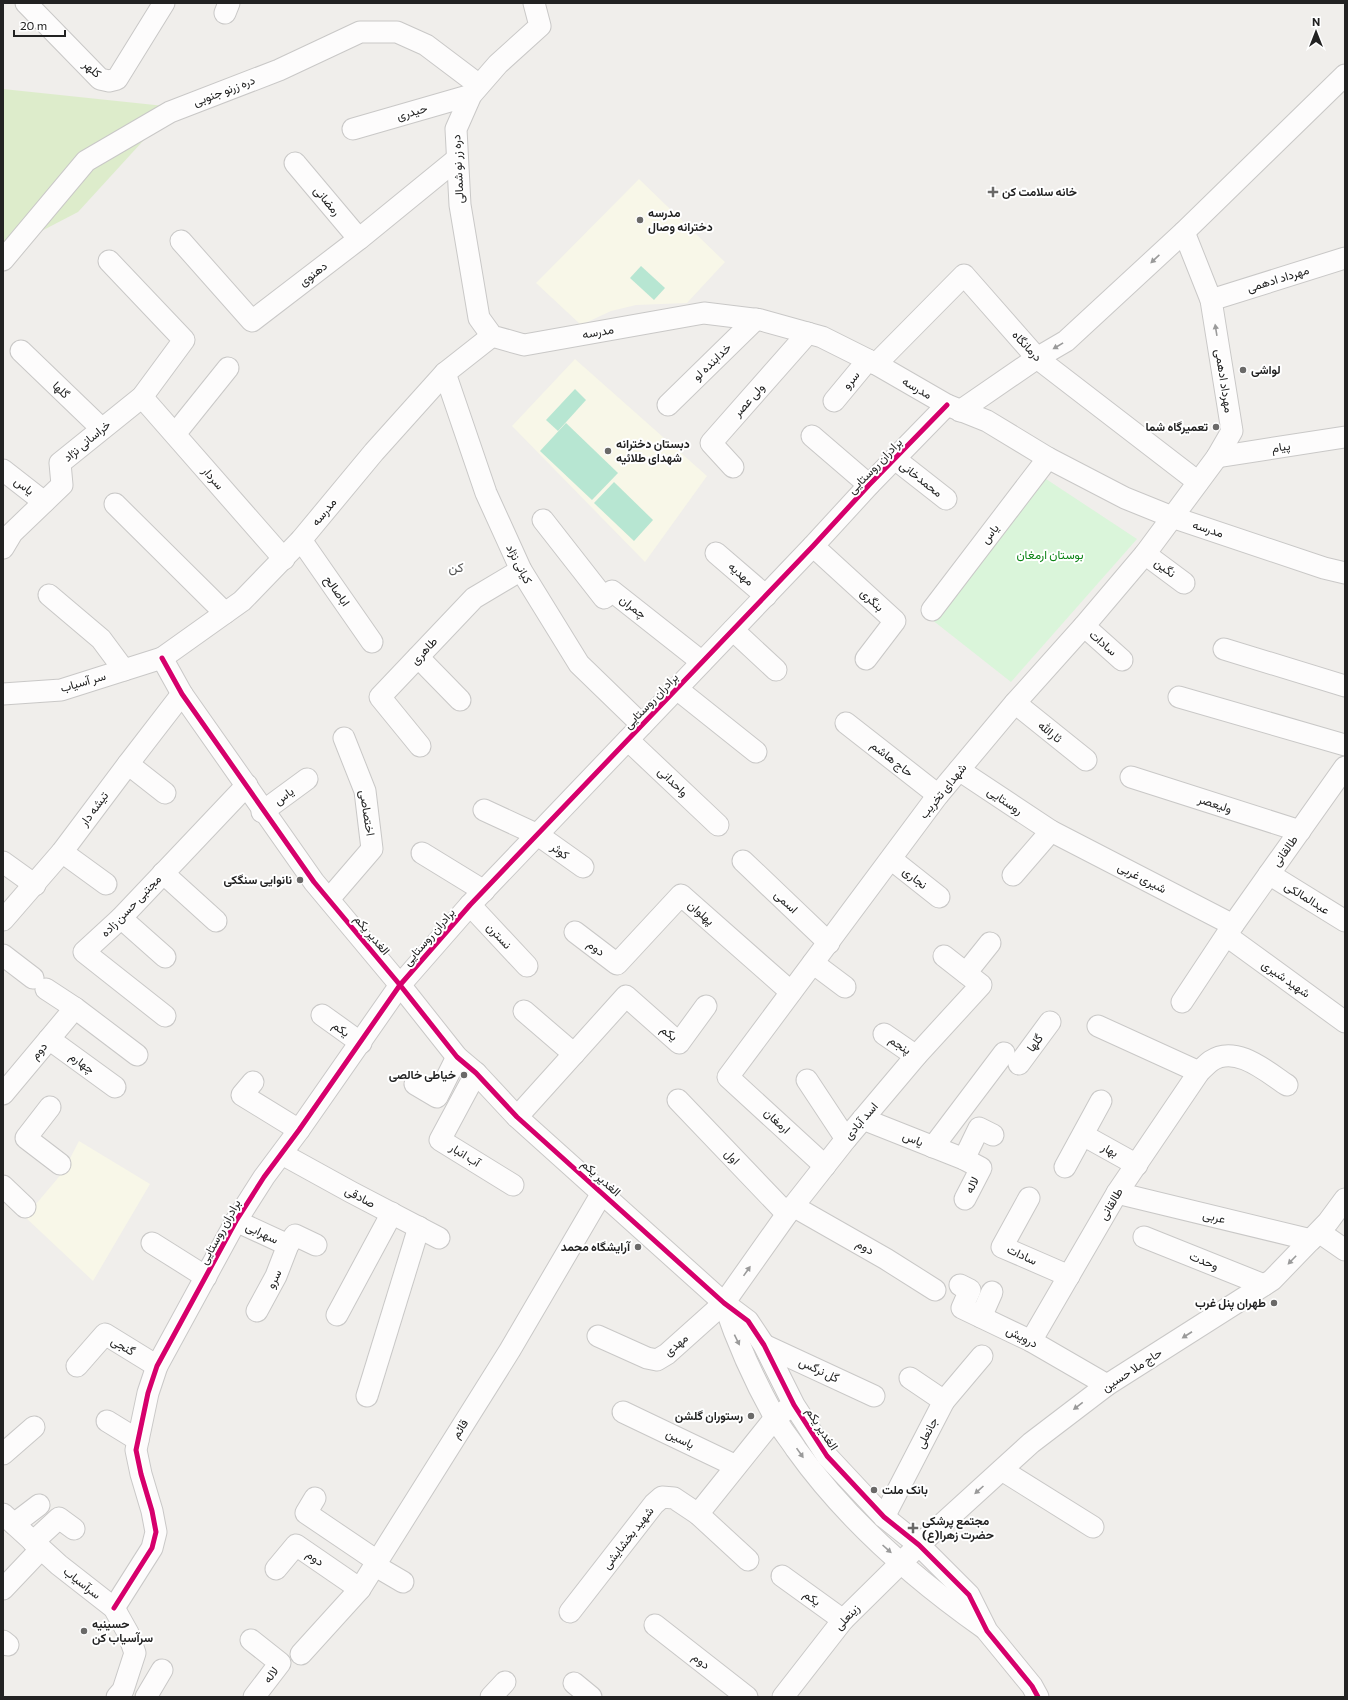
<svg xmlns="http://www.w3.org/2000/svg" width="1348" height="1700" viewBox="0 0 1348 1700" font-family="Commissioner,Vazirmatn,sans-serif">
  <rect width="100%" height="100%" fill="#f0eeeb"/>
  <!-- education -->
  <g fill="#f8f7e8">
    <path d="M639,179L725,262L687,303L636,305L611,311L581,325L536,283Z"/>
    <path d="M575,359L707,476L645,562L512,426Z"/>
    <path d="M79,1141L150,1184L93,1281L25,1217L63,1172Z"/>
  </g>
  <!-- grass -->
  <path fill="#ddeccb" d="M3,89L174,107L78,212L3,251Z"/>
  <!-- park -->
  <path fill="#daf5da" d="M1043,477L1137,539L1011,682L931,619Z"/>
  <!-- pitch -->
  <g fill="#b7e6d2">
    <path d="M641,266L665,288L654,300L630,278Z"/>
    <path d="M575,389L586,400L558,431L546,420Z"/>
    <path d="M566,423L618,473L592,500L540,451Z"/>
    <path d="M614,482L653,520L634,541L594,503Z"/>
  </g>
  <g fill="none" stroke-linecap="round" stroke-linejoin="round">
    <defs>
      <g id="minor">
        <path d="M26,3L100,79L109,81L117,79L164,3"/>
        <path d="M534,3L540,26L498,64L471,95L456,129L460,205L479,318L492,336L524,345L704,313L761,320L822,337L876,364L947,405L987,421L1048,458L1125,498L1172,517L1324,568L1345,573"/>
        <path d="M225,13L229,3"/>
        <path d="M353,129L471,95"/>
        <path d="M295,163L359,239"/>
        <path d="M181,241L252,321L359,239L457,159"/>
        <path d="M3,260L86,161L170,112L279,70L360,32H397L426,45L479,85"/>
        <path d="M1211,300L1345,258"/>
        <path d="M21,351L101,428"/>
        <path d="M876,364L964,275L1037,358L1198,482"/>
        <path d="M445,373L486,493L521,570L579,664L642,725"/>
        <path d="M142,397L284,559"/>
        <path d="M834,401L868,360"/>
        <path d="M668,405L756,319"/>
        <path d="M960,411L1037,358L1066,341L1184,232L1345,75"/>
        <path d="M175,434L228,368"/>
        <path d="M812,436L869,485"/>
        <path d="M1217,457L1345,437"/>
        <path d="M895,459L946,499"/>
        <path d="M733,467L711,443L808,333"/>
        <path d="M3,470L44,502"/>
        <path d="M115,504L225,613"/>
        <path d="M543,520L604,598L612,591L702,662"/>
        <path d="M301,540L372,642"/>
        <path d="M813,546L895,621L866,659"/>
        <path d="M3,548L12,533L62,485L60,463L142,397L184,340L109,261"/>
        <path d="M716,553L766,596"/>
        <path d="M1145,554L1184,583"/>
        <path d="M49,595L101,639L124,670"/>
        <path d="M932,610L1048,458"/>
        <path d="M1084,626L1122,660"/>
        <path d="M733,630L776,670"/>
        <path d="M1224,649L1345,686"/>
        <path d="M418,657L460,700"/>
        <path d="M162,658L182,694L314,882L400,985L457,1057L476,1073L517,1117L724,1303L748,1321L764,1345L794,1405L827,1456L884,1517L919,1545L969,1595L987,1631L1032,1686L1038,1697"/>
        <path d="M677,689L756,752"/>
        <path d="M3,694L61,690L162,658L242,601L301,540L374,452L445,373L492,336"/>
        <path d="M1179,697L1345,745"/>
        <path d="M1015,703L1086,760"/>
        <path d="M846,723L938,795"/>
        <path d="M628,740L718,825"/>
        <path d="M420,746L380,697L474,598L521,570"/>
        <path d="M128,764L165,793"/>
        <path d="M959,770L1051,831L1233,925"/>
        <path d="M1131,777L1300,831"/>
        <path d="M484,810L538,835L583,867"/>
        <path d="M262,812L307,779"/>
        <path d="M62,852L106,884"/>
        <path d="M422,853L484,891"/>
        <path d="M891,859L939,897"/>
        <path d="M743,861L829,943"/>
        <path d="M3,862L35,885"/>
        <path d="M163,873L216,921"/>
        <path d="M1269,874L1345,921"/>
        <path d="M1013,875L1051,831"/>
        <path d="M329,899L372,849L365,791L344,738"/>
        <path d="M470,905L527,966"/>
        <path d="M121,918L165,957"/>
        <path d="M3,920L62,852L128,764L182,694"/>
        <path d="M575,932L617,964L681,895L791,992"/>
        <path d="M1227,936L1345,1022"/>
        <path d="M3,955L33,978"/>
        <path d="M813,963L845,987"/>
        <path d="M966,973L990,943"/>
        <path d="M46,989L75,1008L137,1055"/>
        <path d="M1182,1002L1233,925L1345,767"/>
        <path d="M524,1011L574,1054"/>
        <path d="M322,1015L361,1043"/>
        <path d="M165,1016L84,952L121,918L247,785"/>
        <path d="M1098,1026L1199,1072"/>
        <path d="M884,1034L916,1056"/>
        <path d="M49,1039L115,1087"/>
        <path d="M1019,1064L1050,1022"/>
        <path d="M476,1073L440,1140L513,1185"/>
        <path d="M807,1080L846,1139"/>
        <path d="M253,1082L242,1095L299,1130"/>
        <path d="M415,1084L437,1097L457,1057"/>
        <path d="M3,1094L75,1008"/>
        <path d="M678,1100L787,1214"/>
        <path d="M50,1107L26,1138L60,1164"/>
        <path d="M517,1117L626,996L679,1043L706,1006"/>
        <path d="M863,1119L964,1159L981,1168L965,1199"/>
        <path d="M1083,1135L1137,1165"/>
        <path d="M933,1147L1004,1053"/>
        <path d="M282,1154L351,1192L439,1238"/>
        <path d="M964,1159L979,1128L993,1135"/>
        <path d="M825,1166L728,1077L938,795L1015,703L1084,626L1145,554L1217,457L1232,431L1211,300L1184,232"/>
        <path d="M1065,1167L1101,1101"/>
        <path d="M3,1186L25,1207"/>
        <path d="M1117,1193L1311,1240"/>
        <path d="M1029,1198L1002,1247L1069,1276"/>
        <path d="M793,1206L886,1259L935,1290"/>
        <path d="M236,1221L288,1245"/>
        <path d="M1319,1232L1345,1250"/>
        <path d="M1144,1237L1264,1285"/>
        <path d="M152,1243L206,1277"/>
        <path d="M960,1285L970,1290L962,1308L1031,1341L1107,1385"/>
        <path d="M724,1303C737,1342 754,1380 774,1416C780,1428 789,1438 796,1449C846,1519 913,1578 984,1628"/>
        <path d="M257,1311L276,1276L288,1245L295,1235L316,1245"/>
        <path d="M337,1315L392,1213"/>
        <path d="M981,1317L992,1292"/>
        <path d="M598,1336L647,1358L657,1360L667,1354L724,1303L787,1214L846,1139L916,1056L981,985L944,956"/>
        <path d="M1031,1341L1117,1193L1199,1072C1203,1068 1207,1064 1211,1061C1236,1044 1267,1072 1287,1085"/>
        <path d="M764,1345L874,1396"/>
        <path d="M77,1366L105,1334L157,1366"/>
        <path d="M910,1378L944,1401"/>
        <path d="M367,1396L419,1227"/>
        <path d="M623,1412L736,1466"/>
        <path d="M107,1421L138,1440"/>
        <path d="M3,1454L34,1427"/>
        <path d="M1002,1470L1093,1527"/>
        <path d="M315,1498L306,1513L377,1561"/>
        <path d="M3,1514L59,1565L114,1608L128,1633L135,1653L123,1690L117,1697"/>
        <path d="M698,1514L775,1418L786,1410"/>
        <path d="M884,1517L944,1401L982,1356"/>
        <path d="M14,1524L39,1505"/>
        <path d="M33,1542L59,1518L74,1529"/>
        <path d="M374,1565L403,1582"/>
        <path d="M276,1569L296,1545L360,1589"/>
        <path d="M782,1576L843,1620"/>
        <path d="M3,1589L41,1549"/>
        <path d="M114,1608L152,1548L156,1532L152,1511L141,1474L136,1450L148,1393L157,1366L236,1221L264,1177L299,1130L400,985L470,905L813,546L869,485L947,405"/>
        <path d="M570,1612L654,1504L662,1497L674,1498L698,1514L748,1560"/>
        <path d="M655,1625L747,1697"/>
        <path d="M251,1640L280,1663L254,1697"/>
        <path d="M3,1641L8,1645"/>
        <path d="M301,1654L360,1589L510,1350L602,1193"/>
        <path d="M574,1683L591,1697"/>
        <path d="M146,1697L162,1670"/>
        <path d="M491,1697L505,1682"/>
        <path d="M783,1697L843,1620L919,1545L1031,1443L1107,1385L1272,1280L1328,1222L1345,1199"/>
      </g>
    </defs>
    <!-- minor casing -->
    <use href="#minor" stroke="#c9c8c7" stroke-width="23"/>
    <!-- minor -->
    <use href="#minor" stroke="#fdfcfc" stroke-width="21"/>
    <defs>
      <g id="cycleway">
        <path d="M162,658L182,694L314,882L400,985L457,1057L476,1073L517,1117L724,1303L748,1321L764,1345L794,1405L827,1456L884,1517L919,1545L969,1595L987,1631L1032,1686L1038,1697"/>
        <path d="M114,1608L152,1548L156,1532L152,1511L141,1474L136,1450L148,1393L157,1366L236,1221L264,1177L299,1130L400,985L470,905L813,546L869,485L947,405"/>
      </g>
    </defs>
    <!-- cycleway casing -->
    <use href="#cycleway" stroke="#fff" stroke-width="8"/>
    <!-- cycleway -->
    <use href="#cycleway" stroke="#d6006c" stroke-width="5"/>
  </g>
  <!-- one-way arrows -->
  <defs><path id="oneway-solid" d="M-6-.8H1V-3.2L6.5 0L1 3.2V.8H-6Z"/></defs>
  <g fill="#9a9a9a">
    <use href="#oneway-solid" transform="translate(1155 259) rotate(137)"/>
    <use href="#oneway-solid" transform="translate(1216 330) rotate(-99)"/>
    <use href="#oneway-solid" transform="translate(1058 346) rotate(149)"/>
    <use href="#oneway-solid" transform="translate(1292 1260) rotate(134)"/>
    <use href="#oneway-solid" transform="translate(747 1271) rotate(-55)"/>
    <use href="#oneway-solid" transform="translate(1187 1335) rotate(147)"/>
    <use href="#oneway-solid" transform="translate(737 1340) rotate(64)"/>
    <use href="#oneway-solid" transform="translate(1078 1406) rotate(142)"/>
    <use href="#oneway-solid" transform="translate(800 1453) rotate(55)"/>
    <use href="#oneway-solid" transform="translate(979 1490) rotate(138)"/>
    <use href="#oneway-solid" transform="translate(887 1549) rotate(42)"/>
  </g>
  <!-- markers -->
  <g fill="#6a6968" stroke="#fff" stroke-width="1.5">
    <path d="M991 186h4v4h4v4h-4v4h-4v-4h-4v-4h4z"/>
    <circle cx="640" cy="220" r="4"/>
    <circle cx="1243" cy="370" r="4"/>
    <circle cx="1216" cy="427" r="4"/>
    <circle cx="608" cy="451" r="4"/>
    <circle cx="300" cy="880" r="4"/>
    <circle cx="464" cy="1075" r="4"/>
    <circle cx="638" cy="1247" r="4"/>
    <circle cx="1274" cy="1303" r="4"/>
    <circle cx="751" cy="1416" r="4"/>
    <circle cx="874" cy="1490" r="4"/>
    <path d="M911 1522h4v4h4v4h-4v4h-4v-4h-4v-4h4z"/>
    <circle cx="84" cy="1631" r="4"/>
  </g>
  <g text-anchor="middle" stroke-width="4" stroke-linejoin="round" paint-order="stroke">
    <!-- street labels -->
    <g font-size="12" fill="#222" stroke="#fff">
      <text transform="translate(92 69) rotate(41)" y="4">کلهر</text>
      <text transform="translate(224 91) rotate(-21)" y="4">دره زرنو جنوبی</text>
      <text transform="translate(412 112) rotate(-16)" y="4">حیدری</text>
      <text transform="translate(458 169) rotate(-93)" y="4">دره زر نو شمالی</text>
      <text transform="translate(327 201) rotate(50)" y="4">رمضانی</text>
      <text transform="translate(313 274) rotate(-37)" y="4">دهنوی</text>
      <text transform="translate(1278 279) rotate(-17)" y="4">مهرداد ادهمى</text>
      <text transform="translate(598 332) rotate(-10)" y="4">مدرسه</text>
      <text transform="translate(1027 346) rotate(47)" y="4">درمانگاه</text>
      <text transform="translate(712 362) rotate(-44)" y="4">خدابنده لو</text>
      <text transform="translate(851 380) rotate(-51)" y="4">سرو</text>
      <text transform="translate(1224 381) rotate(81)" y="4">مهرداد ادهمی</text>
      <text transform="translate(917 388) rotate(30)" y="4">مدرسه</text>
      <text transform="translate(61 390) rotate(44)" y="4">گلها</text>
      <text transform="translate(749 400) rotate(-48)" y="4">ولی عصر</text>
      <text transform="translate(87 441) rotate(-40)" y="4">خراسانی نژاد</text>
      <text transform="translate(1281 447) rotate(-9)" y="4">پیام</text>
      <text transform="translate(875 466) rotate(-46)" y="4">برادران روستایی</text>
      <text transform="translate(213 478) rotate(49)" y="4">سردار</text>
      <text transform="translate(921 479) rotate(38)" y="4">محمدخانی</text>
      <text transform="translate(24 486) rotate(38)" y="4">یاس</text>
      <text transform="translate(324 512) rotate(-50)" y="4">مدرسه</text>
      <text transform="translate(1208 529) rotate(18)" y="4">مدرسه</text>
      <text transform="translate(990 534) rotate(-53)" y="4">یاس</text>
      <text transform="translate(519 564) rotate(63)" y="4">کیانی نژاد</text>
      <text transform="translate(1165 568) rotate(37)" y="4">نگین</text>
      <text transform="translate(741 574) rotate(41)" y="4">مهدیه</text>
      <text transform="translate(337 591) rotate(55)" y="4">اباصالح</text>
      <text transform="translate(872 600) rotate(43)" y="4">بنگری</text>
      <text transform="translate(633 607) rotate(38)" y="4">چمران</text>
      <text transform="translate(1103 643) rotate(41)" y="4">سادات</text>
      <text transform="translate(424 651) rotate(-47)" y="4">طاهری</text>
      <text transform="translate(83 682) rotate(-16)" y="4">سر آسیاب</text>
      <text transform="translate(651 701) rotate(-46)" y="4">برادران روستایی</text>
      <text transform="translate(1050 732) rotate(39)" y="4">ثارالله</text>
      <text transform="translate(892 759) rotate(38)" y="4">حاج هاشم</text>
      <text transform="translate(673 782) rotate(44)" y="4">واحدانی</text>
      <text transform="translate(943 791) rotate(-51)" y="4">شهدای تخریب</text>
      <text transform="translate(284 796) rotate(-36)" y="4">یاس</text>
      <text transform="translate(1005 801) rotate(34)" y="4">روستایی</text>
      <text transform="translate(1215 804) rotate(18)" y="4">ولیعصر</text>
      <text transform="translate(94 809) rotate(-54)" y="4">تیشه دار</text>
      <text transform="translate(367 813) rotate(81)" y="4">اختصاصی</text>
      <text transform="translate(560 851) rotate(36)" y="4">کوثر</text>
      <text transform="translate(1285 851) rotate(-54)" y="4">طالقانی</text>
      <text transform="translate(915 878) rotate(38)" y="4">نجاری</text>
      <text transform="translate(1142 878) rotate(27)" y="4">شیری غربی</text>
      <text transform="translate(1307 898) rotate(32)" y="4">عبدالمالکی</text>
      <text transform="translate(786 902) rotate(44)" y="4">اسمی</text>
      <text transform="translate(131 906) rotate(-46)" y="4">مجتبی حسن زاده</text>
      <text transform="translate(701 913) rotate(41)" y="4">پهلوان</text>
      <text transform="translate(372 935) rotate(50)" y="4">الغدیر یکم</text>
      <text transform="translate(499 936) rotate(47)" y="4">نسترن</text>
      <text transform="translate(429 937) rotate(-49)" y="4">برادران روستایی</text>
      <text transform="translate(596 948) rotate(37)" y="4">دوم</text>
      <text transform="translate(1286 979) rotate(35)" y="4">شهید شیری</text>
      <text transform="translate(341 1029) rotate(36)" y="4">یکم</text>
      <text transform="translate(669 1033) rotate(37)" y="4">یکم</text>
      <text transform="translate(1035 1043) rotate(-54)" y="4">گلها</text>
      <text transform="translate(900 1045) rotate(34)" y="4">پنجم</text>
      <text transform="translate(39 1051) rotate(-50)" y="4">دوم</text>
      <text transform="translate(82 1063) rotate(36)" y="4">چهارم</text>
      <text transform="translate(777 1121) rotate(43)" y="4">ارمغان</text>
      <text transform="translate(861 1121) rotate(-49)" y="4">اسد آبادی</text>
      <text transform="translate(913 1139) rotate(22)" y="4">یاس</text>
      <text transform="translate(1110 1150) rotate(29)" y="4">بهار</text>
      <text transform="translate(465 1155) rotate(32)" y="4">آب انبار</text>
      <text transform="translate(732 1157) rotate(46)" y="4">اول</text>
      <text transform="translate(601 1178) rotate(42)" y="4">الغدیر یکم</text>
      <text transform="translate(972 1185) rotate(-63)" y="4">لاله</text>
      <text transform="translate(360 1197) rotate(28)" y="4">صادقی</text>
      <text transform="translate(1111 1204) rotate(-59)" y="4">طالقانی</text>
      <text transform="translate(1214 1217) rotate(13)" y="4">عربی</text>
      <text transform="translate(220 1232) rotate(-61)" y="4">برادران روستایی</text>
      <text transform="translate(262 1233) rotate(25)" y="4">سهرابی</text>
      <text transform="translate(865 1247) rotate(30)" y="4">دوم</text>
      <text transform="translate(1022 1255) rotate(25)" y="4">سادات</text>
      <text transform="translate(1204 1261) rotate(22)" y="4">وحدت</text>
      <text transform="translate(274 1279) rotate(-64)" y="4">سرو</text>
      <text transform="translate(1022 1337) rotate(27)" y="4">درویش</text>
      <text transform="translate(676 1345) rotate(-40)" y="4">مهدی</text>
      <text transform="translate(123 1346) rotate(31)" y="4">گنجی</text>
      <text transform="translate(819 1370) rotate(25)" y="4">گل نرگس</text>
      <text transform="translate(1132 1370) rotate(-33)" y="4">حاج ملا حسین</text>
      <text transform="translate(460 1429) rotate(-58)" y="4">قائم</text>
      <text transform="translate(822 1429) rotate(57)" y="4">الغدیر یکم</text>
      <text transform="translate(927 1433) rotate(-63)" y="4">جانعلی</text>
      <text transform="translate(680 1439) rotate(26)" y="4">یاسین</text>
      <text transform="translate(628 1538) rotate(-52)" y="4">شهید بخشایشی</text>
      <text transform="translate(315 1558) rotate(35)" y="4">دوم</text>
      <text transform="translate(82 1583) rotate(38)" y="4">سرآسیاب</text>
      <text transform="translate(812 1598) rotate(36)" y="4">یکم</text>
      <text transform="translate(847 1617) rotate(-47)" y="4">زینعلی</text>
      <text transform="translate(701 1661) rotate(38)" y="4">دوم</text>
      <text transform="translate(271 1675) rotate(-52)" y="4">لاله</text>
    </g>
    <!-- poi labels -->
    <g font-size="12" font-weight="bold" fill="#222" stroke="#fff" text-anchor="start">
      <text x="1002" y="196">خانه سلامت کن</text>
      <text x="648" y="217">مدرسه<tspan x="648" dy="14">دخترانه وصال</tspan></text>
      <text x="1251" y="374">لواشی</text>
      <text x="1208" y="431" text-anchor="end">تعمیرگاه شما</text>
      <text x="616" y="448">دبستان دخترانه<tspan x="616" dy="14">شهدای طلائیه</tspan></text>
      <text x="292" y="884" text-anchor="end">نانوایی سنگکی</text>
      <text x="456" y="1079" text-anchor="end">خیاطی خالصی</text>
      <text x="630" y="1251" text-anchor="end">آرایشگاه محمد</text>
      <text x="1266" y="1307" text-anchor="end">طهران پنل غرب</text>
      <text x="743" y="1420" text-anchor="end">رستوران گلشن</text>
      <text x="882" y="1494">بانک ملت</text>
      <text x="922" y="1525">مجتمع پرشکی<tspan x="922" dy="14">حضرت زهرا(ع)</tspan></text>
      <text x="92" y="1628">حسینیه<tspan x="92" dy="14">سرآسیاب کن</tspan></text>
    </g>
    <!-- park labels -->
    <g font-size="12" fill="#0c8416" stroke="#fff">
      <text x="1050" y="559">بوستان ارمغان</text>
    </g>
    <!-- neighbourhood labels -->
    <g font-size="13" fill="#555" stroke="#fff">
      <text x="456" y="572">کن</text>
    </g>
  </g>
  <!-- border -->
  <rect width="1348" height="1700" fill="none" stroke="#222222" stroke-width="8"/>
  <!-- north arrow -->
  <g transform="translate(1316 32)" stroke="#ffffff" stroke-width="3" paint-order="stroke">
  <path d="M0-3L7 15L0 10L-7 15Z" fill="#222222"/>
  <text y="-6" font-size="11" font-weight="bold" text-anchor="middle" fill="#222222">N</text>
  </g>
  <!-- scale -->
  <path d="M14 30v6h51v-6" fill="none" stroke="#222222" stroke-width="2"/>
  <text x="20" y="30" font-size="12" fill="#222222" stroke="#ffffff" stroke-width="3" paint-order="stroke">20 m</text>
</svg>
